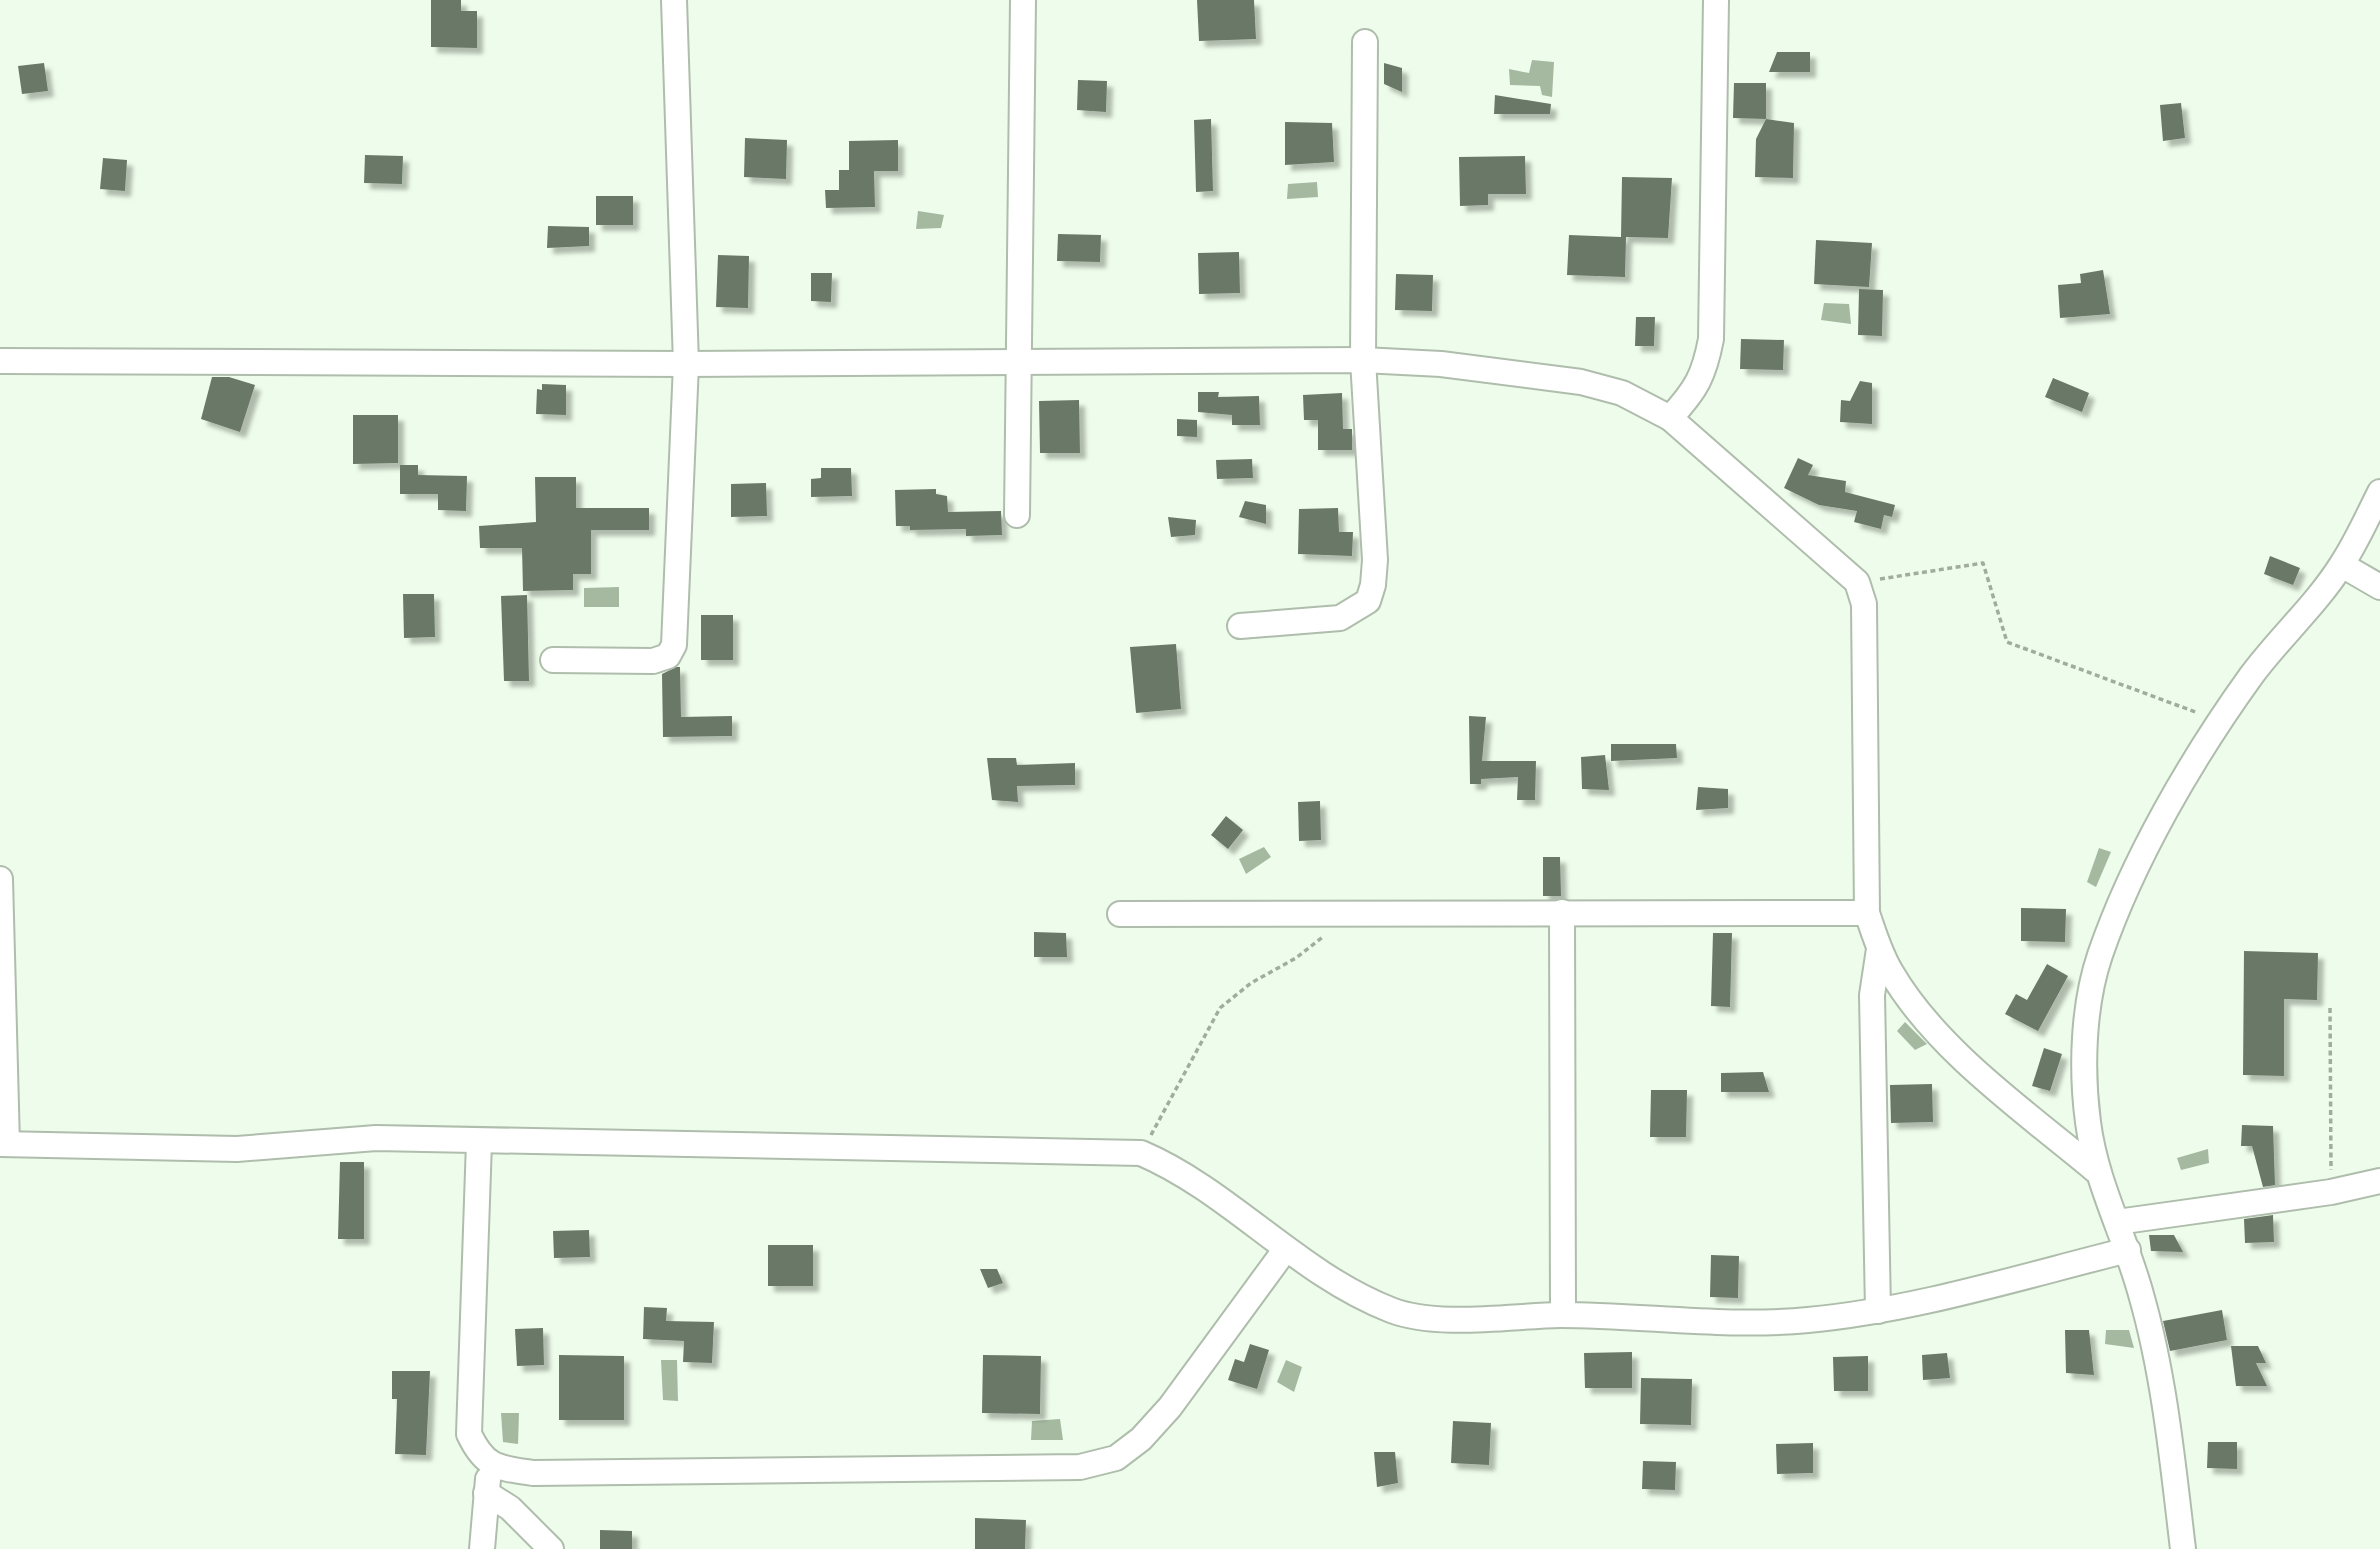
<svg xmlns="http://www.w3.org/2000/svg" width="2380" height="1549" viewBox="0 0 2380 1549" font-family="'Fira Sans',sans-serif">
  <defs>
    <filter id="shadow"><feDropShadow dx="6" dy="6" stdDeviation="2" flood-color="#0004"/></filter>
  </defs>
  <rect width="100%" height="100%" fill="#eefdeb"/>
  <!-- water -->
  <g fill="#a5b9a1">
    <path d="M1532,60L1554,62L1552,97L1542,95L1540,86L1510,85L1509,69L1529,73Z"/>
    <path d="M1317,182L1318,197L1287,199L1288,184Z"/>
    <path d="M918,211L944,215L941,228L916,229Z"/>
    <path d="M1824,303L1849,304L1851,324L1821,320Z"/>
    <path d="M619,587V607H584V588Z"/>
    <path d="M1264,847L1271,857L1246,874L1239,859Z"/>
    <path d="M2099,848L2111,852L2096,887L2087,882Z"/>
    <path d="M1905,1022L1927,1044L1915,1050L1897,1031Z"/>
    <path d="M2208,1149L2209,1163L2181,1170L2177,1158Z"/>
    <path d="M2106,1330H2129L2134,1348L2105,1344Z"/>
    <path d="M661,1360H677L678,1401L663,1400Z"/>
    <path d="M1286,1360L1302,1367L1294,1392L1277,1382Z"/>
    <path d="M501,1413H519L518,1444L503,1442Z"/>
    <path d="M1060,1419L1063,1440H1031L1032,1421Z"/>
  </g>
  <!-- building -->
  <g fill="#6b7868" filter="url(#shadow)">
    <path d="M431,0H461V11H477V48L431,47Z"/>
    <path d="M1197,0H1254L1256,39L1199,41Z"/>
    <path d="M1777,52H1810V72H1769Z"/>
    <path d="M44,63L48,91L22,94L18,66Z"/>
    <path d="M1384,63L1402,68V92L1384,84Z"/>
    <path d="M1078,80L1107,81L1106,112L1077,110Z"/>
    <path d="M1734,83H1766V119L1733,118Z"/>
    <path d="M1495,95L1551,104L1550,114H1494Z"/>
    <path d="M2181,103L2185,138L2163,141L2160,105Z"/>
    <path d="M1211,119L1213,191L1196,192L1194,120Z"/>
    <path d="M1766,119L1794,123L1793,178L1755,177L1756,139Z"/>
    <path d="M1285,122L1332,123L1334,162L1285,165Z"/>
    <path d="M745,138L787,140L786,179L744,177Z"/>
    <path d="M898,140V171H874L875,207L826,208L825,190H839V170H849V141Z"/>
    <path d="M365,155L403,156L402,184L364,183Z"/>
    <path d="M1525,156L1526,194H1488V205L1460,206L1459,157Z"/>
    <path d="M103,158L127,160L125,191L100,189Z"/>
    <path d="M1622,177L1672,178L1668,238L1626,237L1625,277L1567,275L1569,235L1621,237Z"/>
    <rect x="596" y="196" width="37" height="29"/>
    <path d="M548,226L589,227V246L547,248Z"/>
    <path d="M1058,234L1101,235L1100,262L1057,261Z"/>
    <path d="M1816,240L1872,243L1869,287L1814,284Z"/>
    <path d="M1239,252L1240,293L1199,294L1198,253Z"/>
    <path d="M718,255L749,256L748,308L716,307Z"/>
    <path d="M2103,270L2110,314L2060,318L2058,285L2081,283L2080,274Z"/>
    <path d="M811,273H832L831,302L811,301Z"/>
    <path d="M1396,274L1433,275L1432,311L1395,310Z"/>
    <path d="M1859,289L1883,290L1882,336L1858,335Z"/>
    <path d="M1636,317H1655L1654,346H1635Z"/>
    <path d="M1741,339L1784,340L1783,370L1740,369Z"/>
    <path d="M212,377H229L255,385L240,432L201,419Z"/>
    <path d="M2053,378L2089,393L2082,412L2045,397Z"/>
    <path d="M1860,381L1872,383V424L1840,422L1841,400L1850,401Z"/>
    <path d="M542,384L566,385V415L536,414L537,389L542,390Z"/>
    <path d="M1198,392H1219L1218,397L1259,396L1260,425H1232V415L1198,412Z"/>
    <path d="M1342,393L1343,429H1352V450H1318V420H1304L1303,395Z"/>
    <path d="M1079,400L1080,453H1040L1039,401Z"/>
    <path d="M353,415H398V463L353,464Z"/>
    <path d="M1177,419L1197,420V437L1177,436Z"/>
    <path d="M1798,458L1813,465L1808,475L1846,481L1845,492L1895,505L1892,517L1884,515L1881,529L1854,522L1857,511L1819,505L1784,488Z"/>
    <path d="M1252,459L1253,478L1217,479L1216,460Z"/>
    <path d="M400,465H418V475L467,476L466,511L438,510V494H400Z"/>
    <path d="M821,468H851L852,496L811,497V479L821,478Z"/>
    <path d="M535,477H576V508H649V530H591V574H573V590L523,591L522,548H480L479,526L536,522Z"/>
    <path d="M766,483L767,516L731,517V484Z"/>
    <path d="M936,489V494L947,496L948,512L1001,511L1002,535L966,536V529L910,530V526H896L895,490Z"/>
    <path d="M1245,501L1266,505V524L1239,517Z"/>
    <path d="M1338,508L1339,532H1353L1352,556L1298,554L1299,509Z"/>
    <path d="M1168,517L1196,520L1195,535L1171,537Z"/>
    <path d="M2270,556L2300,568L2293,585L2264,574Z"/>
    <path d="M403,594H434L435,637L404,638Z"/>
    <path d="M527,595L529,681H504L501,596Z"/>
    <rect x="701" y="615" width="32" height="45"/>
    <path d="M1176,644L1181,709L1136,713L1130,647Z"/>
    <path d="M676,667H680L681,717L732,716V736L663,737L662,674Z"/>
    <path d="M1469,716L1486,717L1482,761H1536L1535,800H1517L1518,777L1481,779V784H1470Z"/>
    <path d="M1611,744H1676L1677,758L1611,761Z"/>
    <path d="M1605,755L1609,790L1582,789L1581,757Z"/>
    <path d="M987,758H1016L1017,765L1075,763V785L1017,786L1018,802L992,800Z"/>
    <path d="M1698,787L1728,789V808L1696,810Z"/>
    <path d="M1320,801L1321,840L1299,841L1298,802Z"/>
    <path d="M1226,816L1243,830L1228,849L1211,835Z"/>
    <path d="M1543,857H1560L1561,896H1543Z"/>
    <path d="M2021,908L2066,909L2065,942L2021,941Z"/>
    <path d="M1034,932L1066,933L1067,957H1034Z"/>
    <path d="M1713,933H1732L1730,1007L1711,1006Z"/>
    <path d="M2244,951L2318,953L2317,1000L2284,999V1076L2243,1075Z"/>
    <path d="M2047,964L2068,976L2038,1031L2005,1014L2016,994L2027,1000Z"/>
    <path d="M2044,1048L2062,1054L2050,1091L2032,1086Z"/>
    <path d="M1763,1072L1769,1092H1721V1073Z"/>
    <path d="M1932,1084L1933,1122L1891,1123L1890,1085Z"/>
    <path d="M1651,1090H1687L1686,1137H1650Z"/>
    <path d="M2242,1125L2273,1126L2275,1185L2263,1187L2252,1146H2241Z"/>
    <path d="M340,1162H364V1239H338Z"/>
    <path d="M2273,1215L2274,1242L2245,1243L2244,1219Z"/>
    <path d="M589,1230L590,1257L554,1258L553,1231Z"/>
    <path d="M2149,1235H2174L2183,1252L2151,1251Z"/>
    <rect x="768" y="1245" width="45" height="41"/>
    <path d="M1711,1255L1739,1256L1738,1298L1710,1297Z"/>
    <path d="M980,1269H997L1003,1283L988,1288Z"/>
    <path d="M644,1307L667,1308L666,1321L714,1322L712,1363L683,1362L684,1341L643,1339Z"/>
    <path d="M2222,1310L2227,1340L2170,1351L2163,1321Z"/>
    <path d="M543,1328L544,1365L517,1366L515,1329Z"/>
    <path d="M2065,1330H2089L2094,1375L2066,1373Z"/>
    <path d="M1250,1344L1269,1350L1257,1389L1228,1380L1235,1359L1244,1362Z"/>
    <path d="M2231,1346H2258L2266,1363H2256L2267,1386H2236Z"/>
    <path d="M1632,1352V1388H1585L1584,1353Z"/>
    <path d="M1947,1353L1950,1378L1923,1380L1922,1355Z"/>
    <path d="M559,1355L624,1356V1420H559Z"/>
    <path d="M983,1355L1041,1356L1040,1414L982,1413Z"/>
    <path d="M1868,1356V1391H1834L1833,1357Z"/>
    <path d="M392,1371H430L426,1455L395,1454L397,1399H392Z"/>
    <path d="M1641,1378L1692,1379L1691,1425L1640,1424Z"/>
    <path d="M1453,1421L1491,1423L1489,1465L1451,1463Z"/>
    <path d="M2208,1442H2237V1469L2207,1468Z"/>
    <path d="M1813,1443V1473L1777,1474L1776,1444Z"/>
    <path d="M1374,1452H1395L1398,1483L1377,1487Z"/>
    <path d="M1643,1461L1676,1462L1675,1490L1642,1489Z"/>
    <path d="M975,1518L1026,1520L1025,1549H975Z"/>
    <path d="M600,1530L632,1531V1549H600Z"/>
  </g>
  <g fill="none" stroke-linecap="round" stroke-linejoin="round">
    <defs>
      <g id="minor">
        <path d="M1716,0L1711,339C1704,376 1696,390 1670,418L1857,582L1864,604L1867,913C1874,933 1880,954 1891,972C1936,1050 2027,1113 2095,1170"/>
        <path d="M0,361L686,364L1363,360L1441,364L1581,382L1622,393L1670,418"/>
        <path d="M1017,515L1023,0"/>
        <path d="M2342,565L2380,587"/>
        <path d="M1240,626L1340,618L1368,601L1373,585L1375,560L1363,360L1365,42"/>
        <path d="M553,660L653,661L668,656L674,645L686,364L674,0"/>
        <path d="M0,879L7,1144"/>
        <path d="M1562,912L1563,1315"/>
        <path d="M1120,914L1867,913"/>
        <path d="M479,1142L469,1434C485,1468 498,1468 533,1473L1080,1467L1116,1458L1141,1439L1170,1407L1285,1250"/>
        <path d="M0,1144L237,1149L376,1138L1141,1153C1230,1191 1298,1274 1391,1310C1437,1328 1510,1316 1560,1315C1643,1315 1725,1328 1808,1320C1916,1310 2023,1276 2128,1250"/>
        <path d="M2117,1222L2331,1192L2380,1181"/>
        <path d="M1878,1311L1872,995L1879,949"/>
        <path d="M486,1493L510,1508L551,1549"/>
        <path d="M482,1549L488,1479"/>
        <path d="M2183,1549C2173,1466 2165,1379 2142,1298C2126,1237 2096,1185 2088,1122C2081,1069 2083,1005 2100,955C2133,859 2192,758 2251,676C2279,638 2317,604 2342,564C2357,541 2368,516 2380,492"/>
      </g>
    </defs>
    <!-- minor casing -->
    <use href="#minor" stroke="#afbdac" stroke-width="28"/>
    <!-- path -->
    <g stroke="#a1ac9f" stroke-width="3.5" stroke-dasharray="5 3.5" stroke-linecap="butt">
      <path d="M1880,579L1983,563L2007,642L2198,713"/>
      <path d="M2330,1008L2331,1170"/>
      <path d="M1151,1135L1220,1008L1251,983L1296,958L1324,936"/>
    </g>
    <!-- minor -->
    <use href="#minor" stroke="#fff" stroke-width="24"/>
  </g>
</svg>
